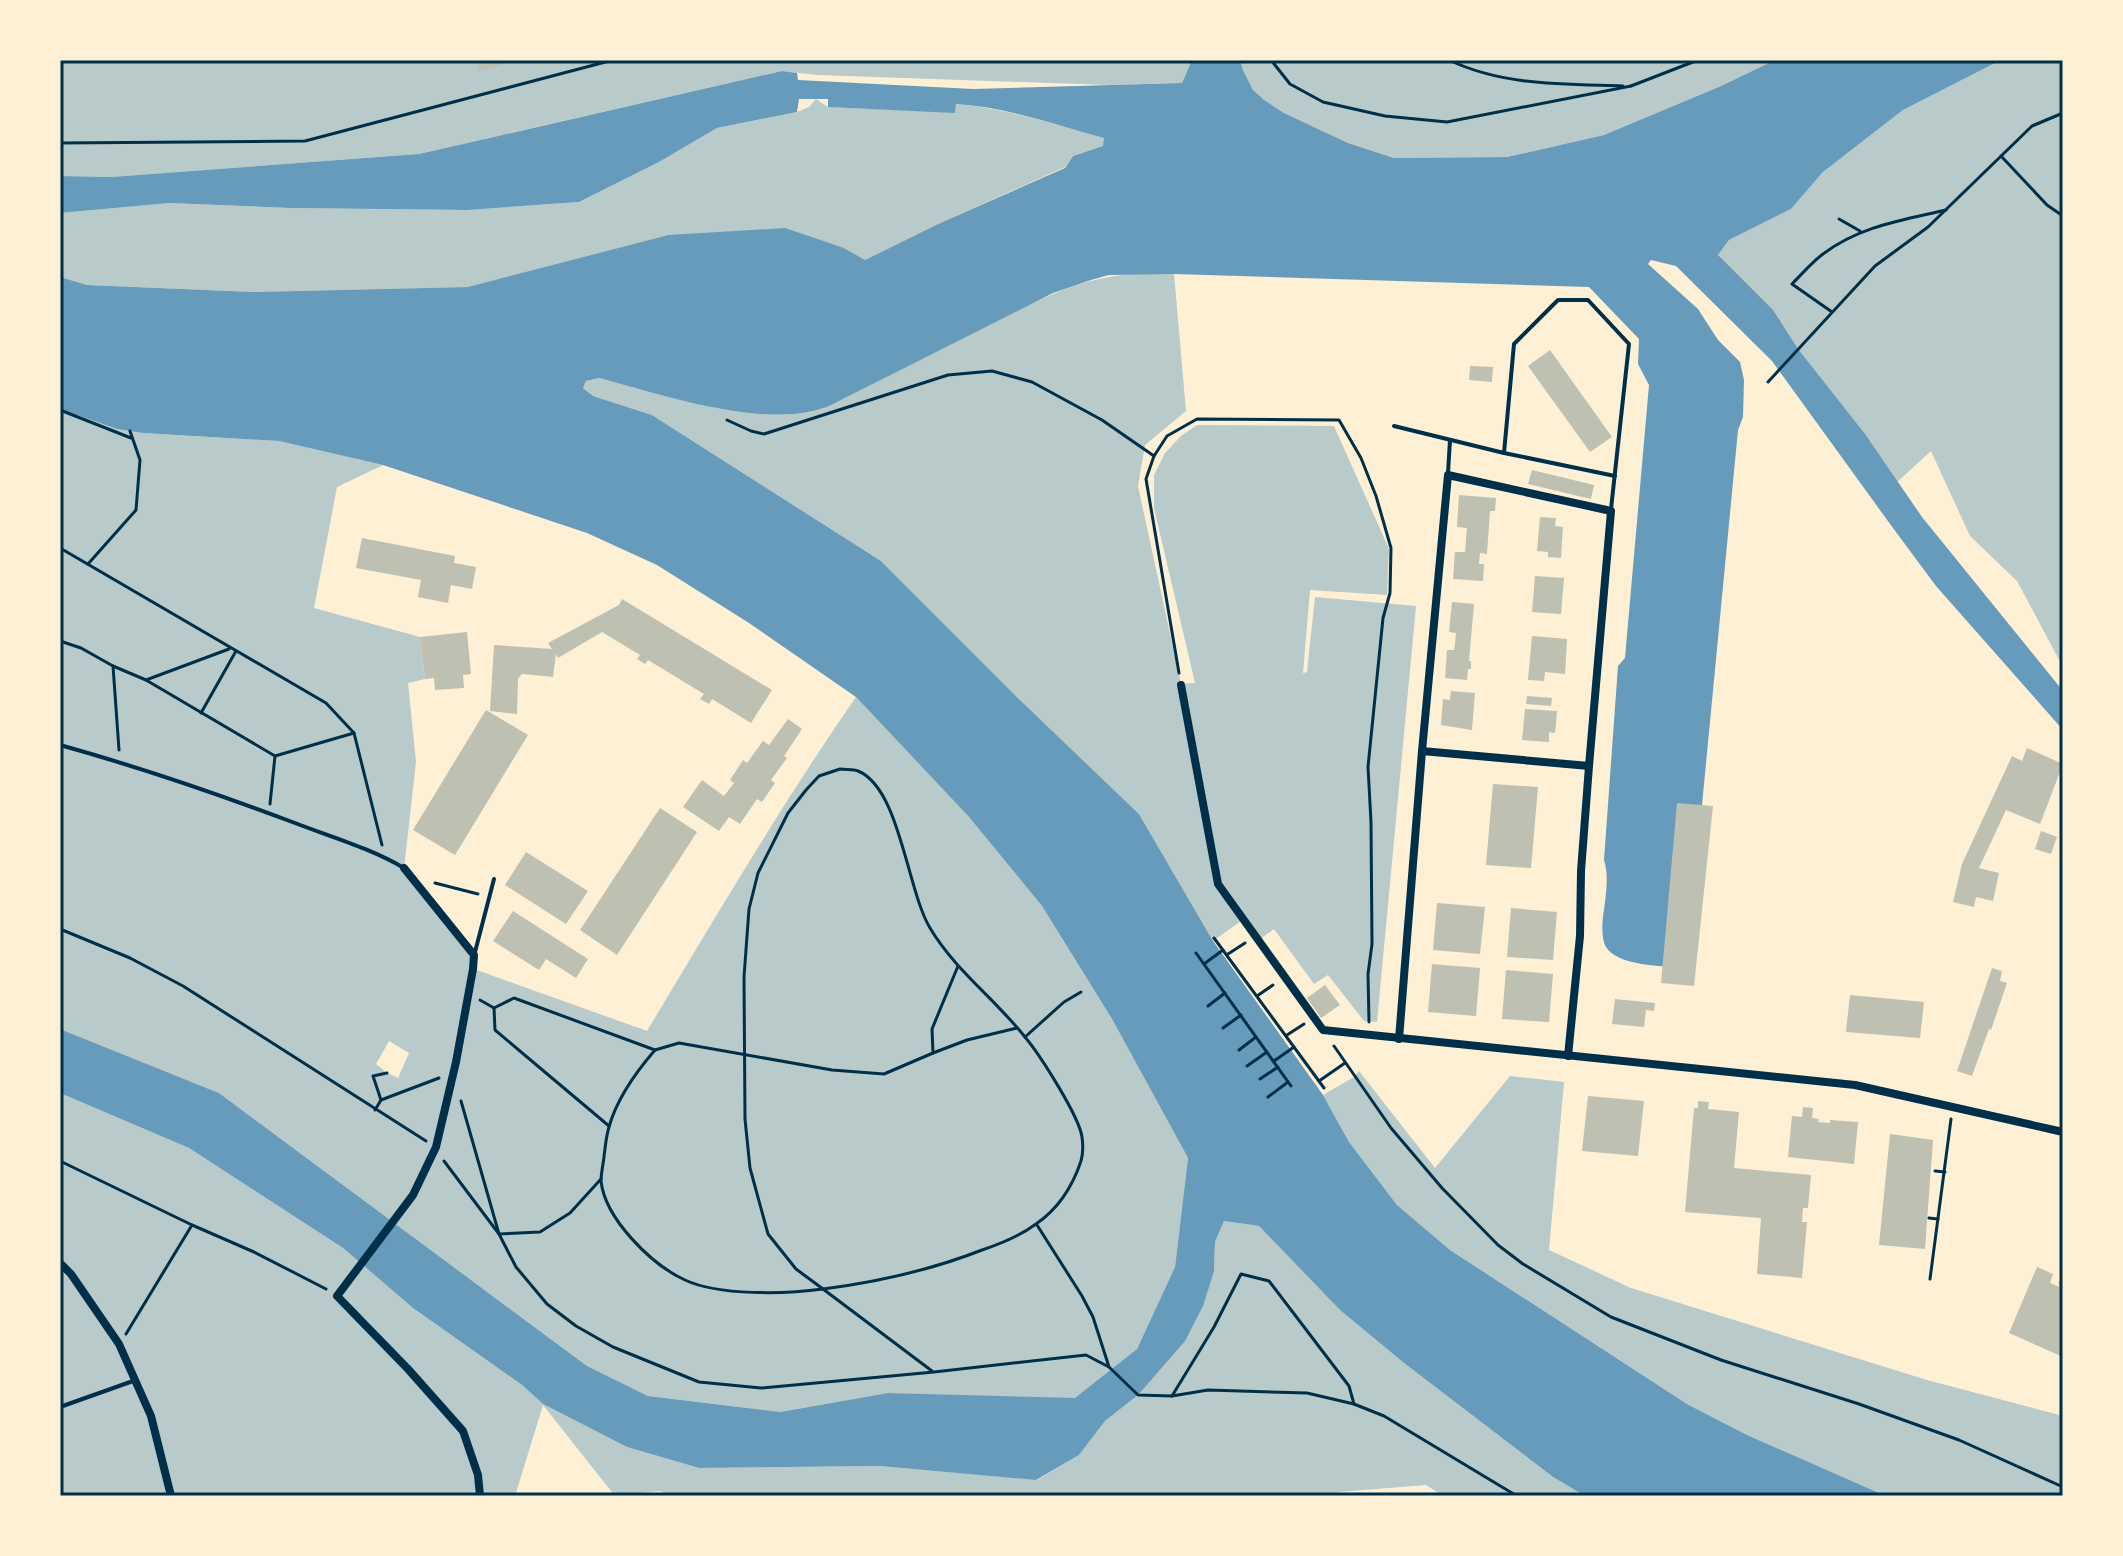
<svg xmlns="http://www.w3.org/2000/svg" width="2123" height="1556" viewBox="0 0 2123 1556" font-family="'Source Serif 4',serif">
  <rect width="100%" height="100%" fill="#fdf0d5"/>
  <!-- green -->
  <g fill="#b9caca" fill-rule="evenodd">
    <path d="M60,60H1192L1182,83L1108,85L818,75L781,71L419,154L111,177L60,176Z"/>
    <path d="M1240,60H1775L1721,86L1604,135L1507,157L1394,158L1348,143L1284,113L1263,100L1253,90L1243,70Z"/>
    <path d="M2001,60H2063V667L2017,581L1970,536L1931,451L1883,495L1718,255L1729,240L1791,209L1823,172L1903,110Z"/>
    <path d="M816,99L828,107L955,112L956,104C1006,108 1056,125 1105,138L1103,146L1073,156L1065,167L938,224L865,260L844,248L668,235L469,287L253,292L87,285L60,277V213L170,203L290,208L468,210L579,202L659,162L717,128L797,112L809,107Z"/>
    <path d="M1135,274H1174L1186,411L1145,445L1138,486L1181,684L1195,683L1154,508V475L1165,453L1181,436L1197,425L1334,426L1389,549L1387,595L1310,590L1303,673L1307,672L1315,597L1416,606L1377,1022L1364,1021L1328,975L1314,984L1274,929L1257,941L1241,921L1213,941L1139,814L1020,700L881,561L652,415L593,396L583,388L586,381L599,378C659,394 760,428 820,409C828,406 835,403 843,399C890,375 938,350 985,327C1035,302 1078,277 1135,274Z"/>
    <path d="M60,409L117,429L143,433L279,441L383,465L337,487L314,608L420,637L425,679L408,683L416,762L404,868L474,955V969L647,1031C715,918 781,805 856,697L969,817L1042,906L1112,1019L1188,1158L1175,1267L1137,1349L1075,1399L888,1393L780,1412L648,1396L587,1366L219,1093L60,1029ZM389,1041L409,1053L398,1078L387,1073L376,1064Z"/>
    <path d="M1359,1071L1435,1168L1510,1076L1564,1082L1549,1250L1631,1288L1927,1380L2063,1416V1496H1886L1747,1435L1687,1404L1450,1250L1397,1205L1349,1142L1323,1095L1354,1077Z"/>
    <path d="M60,1093L189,1148L343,1248L413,1308L522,1385L543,1404L627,1447L699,1468L880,1466L1037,1480L1079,1455L1105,1421L1138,1395L1214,1271L1215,1242L1224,1221L1259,1226L1340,1310L1404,1363L1553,1477L1585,1496H1443L1426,1485L1338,1492L1335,1496H677L659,1491L615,1496L543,1405L515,1496H60Z"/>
  </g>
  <!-- water -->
  <path fill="#669bbc" d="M1192,60H1240L1243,70L1253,90L1264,100L1284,113L1348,143L1394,158L1507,157L1604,135L1721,86L1775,60H2001L1903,110L1823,172L1791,209L1729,240L1718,255L1773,310L1798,349L1865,434L1922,517L2063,691V730L1936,586L1893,528L1772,361L1676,266L1651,260L1648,264L1698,309L1718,340L1740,362L1744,380L1743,417L1738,430L1702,805L1683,968C1664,966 1617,966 1606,947C1601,939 1602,920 1604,910C1606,894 1609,875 1604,860L1618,666L1625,658L1649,385L1638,364L1639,339L1589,287L1174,274L1109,275L1091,280L1053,293L843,399C835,403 828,407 820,409C760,428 659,394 599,378L586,381L583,388L593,396L652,415L881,561L1020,700L1139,814L1213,941L1323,1095L1349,1142L1397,1205L1450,1250L1687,1404L1747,1435L1886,1496H1585L1553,1477L1404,1363L1340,1310L1259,1226L1224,1221L1215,1242L1214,1271L1203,1306L1185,1341L1138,1395L1105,1421L1079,1455L1036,1480L880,1466L699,1468L627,1447L543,1404L522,1385L413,1308L343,1248L189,1148L60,1093V1029L219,1093L587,1366L648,1396L780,1412L888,1393L1075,1398L1137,1349L1175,1267L1188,1158L1112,1019L1042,906L969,817L856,697L749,623L657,565L587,533L383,465L279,441L143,433L117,429L60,409V277L87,285L253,292L468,287L668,235L785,228L844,248L865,260L938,224L1065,168L1073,156L1103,146L1104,138C1056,125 1007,107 956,104L955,113L828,107V99H799L797,112L717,128L659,162L579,202L468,210L290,208L170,203L60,213V176L111,177L419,154L782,71L797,73L798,80L973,89L1182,83Z"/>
  <!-- building -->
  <g fill="#bec0b2">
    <path d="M475,60H513V61L478,72Z"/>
    <path d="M1550,350L1612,437L1590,452L1528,366Z"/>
    <path d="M1470,366L1493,367L1492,382L1469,380Z"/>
    <path d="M1532,470L1594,485L1591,499L1528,484Z"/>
    <path d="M1459,495L1496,498L1495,511H1490L1487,554L1480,553L1479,564H1484L1483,581L1453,579L1455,552H1465L1467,528L1457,527Z"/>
    <path d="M1540,517L1556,518L1555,526L1563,527L1561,558L1548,557V552L1537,551Z"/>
    <path d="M362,538L455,556L454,563L476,567L472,589L451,585L448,603L418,597L421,580L356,568Z"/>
    <path d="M1535,576L1564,578L1561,614L1532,612Z"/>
    <path d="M622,599L772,690L751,723L712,699L709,704L700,699L704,694L648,660L645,664L637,659L640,655L602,632L558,658L556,654L553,677L522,674L520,676L518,679L517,714L490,711L494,645L552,649L548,643L619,605Z"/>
    <path d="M1452,602L1474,604L1469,661H1471V669H1468L1467,680L1445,678L1447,650H1454L1455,643L1456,633L1449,632Z"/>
    <path d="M467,632L471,674L463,675L464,688L435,690L434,678L425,679L420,637Z"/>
    <path d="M1532,636L1567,639L1565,674L1545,672L1544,681L1528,680Z"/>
    <path d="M1451,691L1475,693L1472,730L1441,725L1443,699L1450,700Z"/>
    <path d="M1527,696L1552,698L1551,706L1526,704Z"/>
    <path d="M1525,709L1557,711L1555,733L1549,732V742L1522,740Z"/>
    <path d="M486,710L528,735L455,855L413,830Z"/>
    <path d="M788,719L802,729L784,756L787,758L771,780L775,783L762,802L757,799L740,824L729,817L719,831L683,807L702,780L724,796L734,783L730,780L743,760L747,763L763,741L769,745Z"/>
    <path d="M2027,748L2063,764L2040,824L2006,810L1979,868L1999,873L1993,901L1976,897L1974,907L1953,902L1962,864L2012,756L2022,761Z"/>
    <path d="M1493,784L1538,787L1531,868L1486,865Z"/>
    <path d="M1677,803L1713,806L1694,986L1661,983Z"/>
    <path d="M660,808L697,832L617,955L580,930Z"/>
    <path d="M2041,831L2057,837L2051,854L2035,849Z"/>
    <path d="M526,852L588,891L566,924L505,885Z"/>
    <path d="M1437,903L1485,907L1480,954L1433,950Z"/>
    <path d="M1511,908L1557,912L1553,960L1507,957Z"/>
    <path d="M513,911L588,959L576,978L546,959L539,970L493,941Z"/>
    <path d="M1432,964L1480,968L1476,1016L1428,1012Z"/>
    <path d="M1992,968L2002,971L2000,981L2007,983L1991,1030L1989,1029L1972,1076L1957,1071Z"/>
    <path d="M1506,970L1553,974L1549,1022L1502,1019Z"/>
    <path d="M1325,985L1340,1005L1321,1018L1307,998Z"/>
    <path d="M1850,995L1924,1002L1920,1038L1846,1032Z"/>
    <path d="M1615,999L1655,1003L1654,1011L1646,1010L1644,1027L1612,1024Z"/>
    <path d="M1588,1096L1644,1101L1638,1156L1582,1151Z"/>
    <path d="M1698,1101L1709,1102L1708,1109L1739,1112L1734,1168L1811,1175L1808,1208H1803L1802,1222H1807L1802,1278L1757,1274L1761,1218L1685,1212L1694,1108H1698Z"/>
    <path d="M1803,1107L1813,1108L1812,1118L1819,1119L1818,1122L1830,1123V1120L1858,1122L1854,1164L1788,1157L1792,1116L1802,1117Z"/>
    <path d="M1890,1134L1933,1140L1925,1249L1879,1245Z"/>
    <path d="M2037,1267L2053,1274L2050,1283L2060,1287L2058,1282L2063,1280V1357L2009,1333Z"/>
  </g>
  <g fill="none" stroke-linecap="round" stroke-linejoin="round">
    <!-- path -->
    <g stroke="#003049" stroke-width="3">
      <path d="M1271,60L1290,84L1323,102L1385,116L1447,122L1631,86"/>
      <path d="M1449,60C1503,86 1564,84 1623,86"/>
      <path d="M1800,61V60"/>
      <path d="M1631,86L1698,60"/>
      <path d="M60,143L305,141L613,60"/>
      <path d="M2001,156L2047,205L2063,216"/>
      <path d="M1839,219L1860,231"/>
      <path d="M1832,312L1792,284C1802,274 1812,262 1823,254C1860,226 1903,220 1946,210"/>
      <path d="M1768,382L1875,266L1928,227L2032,126L2063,113"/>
      <path d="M60,410L131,438"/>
      <path d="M727,420L751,431L764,434L948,375L992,371L1032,382L1102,420L1154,456"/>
      <path d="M60,548L326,703L354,733L382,845"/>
      <path d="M88,564L136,510L140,460L130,431"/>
      <path d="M60,641L81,648L113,666L146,680L275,756L270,804"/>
      <path d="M113,666L119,750"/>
      <path d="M1179,673L1146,479L1154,456L1167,436L1197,419L1339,420L1361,458L1376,496L1391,548L1390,593L1383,618L1368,767L1371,822L1372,944L1368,974L1369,1022"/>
      <path d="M146,680L229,649"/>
      <path d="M201,713L236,651"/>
      <path d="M275,756L354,733"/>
      <path d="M840,769C846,770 853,769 858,771C900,788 907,890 930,928C955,970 995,999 1025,1037C1040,1055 1079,1116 1082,1137C1083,1144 1083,1154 1081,1161C1073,1185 1058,1209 1036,1224C1020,1236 1000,1244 982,1250C931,1270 878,1282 823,1289L796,1269L768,1234L750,1168L745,1119L744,977L749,909L758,873L788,813L806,790L819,776Z"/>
      <path d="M435,883L478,894"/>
      <path d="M60,929L130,958L183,986L426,1141"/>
      <path d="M1214,938L1324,1088"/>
      <path d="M1196,953L1291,1086"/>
      <path d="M1228,954L1245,943"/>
      <path d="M1204,964L1223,950"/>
      <path d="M1257,996L1273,985"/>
      <path d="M480,1000L494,1008"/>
      <path d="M1208,1006L1225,993"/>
      <path d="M494,1008L514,998L655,1050L679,1043L832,1070L884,1074L933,1053L932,1029L958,966"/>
      <path d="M494,1008L495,1030L609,1126"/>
      <path d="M1223,1028L1241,1015"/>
      <path d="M1287,1035L1304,1024"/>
      <path d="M1025,1037L1064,1002L1081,992"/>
      <path d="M1334,1046L1391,1128L1442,1188L1498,1245L1523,1264L1611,1317L1721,1360L1859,1404L1959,1440L2063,1487"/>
      <path d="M655,1050C636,1072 617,1098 609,1127C606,1137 605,1148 604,1157C603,1165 601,1174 601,1181C605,1219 652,1265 685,1280C719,1296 786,1294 823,1289L932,1371"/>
      <path d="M1239,1050L1256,1037"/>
      <path d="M933,1053L967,1040L1017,1028"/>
      <path d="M1274,1061L1294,1047"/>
      <path d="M1247,1066L1267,1052"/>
      <path d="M1260,1079L1278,1067"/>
      <path d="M1319,1081L1345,1063"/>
      <path d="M1268,1097L1288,1082"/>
      <path d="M381,1100L373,1076L387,1073"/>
      <path d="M461,1101L499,1234L516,1267L547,1304L576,1326L613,1347L699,1382L761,1388L934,1372L1086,1355L1109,1367L1138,1395L1172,1396L1208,1390L1307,1393L1354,1404L1384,1416L1517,1496"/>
      <path d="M375,1110L381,1100L439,1078"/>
      <path d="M60,1161L192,1225L126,1334"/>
      <path d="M444,1161L499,1234L540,1232L570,1213L601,1179"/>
      <path d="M1935,1171L1945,1172"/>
      <path d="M1929,1218L1938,1219"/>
      <path d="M192,1225L254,1252L326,1289"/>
      <path d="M1037,1225L1082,1296L1093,1317L1109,1367"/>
      <path d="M1930,1279L1951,1119"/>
      <path d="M1172,1396L1214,1327L1241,1274L1269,1281L1349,1386L1354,1404"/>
    </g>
    <!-- service -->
    <g stroke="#003049" stroke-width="4">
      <path d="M1394,426L1504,453L1615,476"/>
      <path d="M1504,453L1514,344L1558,300H1588L1629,344L1611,509"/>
      <path d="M1448,473L1450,440"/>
      <path d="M60,745C139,767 218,794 295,823C331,837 370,848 404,868"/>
      <path d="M475,952L494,879"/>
      <path d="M60,1407L133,1381"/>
    </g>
    <!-- minor -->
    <g stroke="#003049" stroke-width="8">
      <path d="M1181,685L1218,884L1323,1030L1855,1085L2063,1132"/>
      <path d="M404,868L474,955L473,969L456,1062L436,1147L413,1195L337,1296L408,1369L463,1431L478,1475L480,1496"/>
      <path d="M1399,1039L1422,751L1448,475L1611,511L1589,766L1422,751"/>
      <path d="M1568,1056L1580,936L1581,871L1589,766"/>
      <path d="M60,1263L71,1274L119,1344L151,1416L171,1496"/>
    </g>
  </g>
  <!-- border -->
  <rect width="2123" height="1556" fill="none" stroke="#fdf0d5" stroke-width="124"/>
  <rect x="62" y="62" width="1999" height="1432" fill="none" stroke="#003049" stroke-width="3"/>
</svg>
